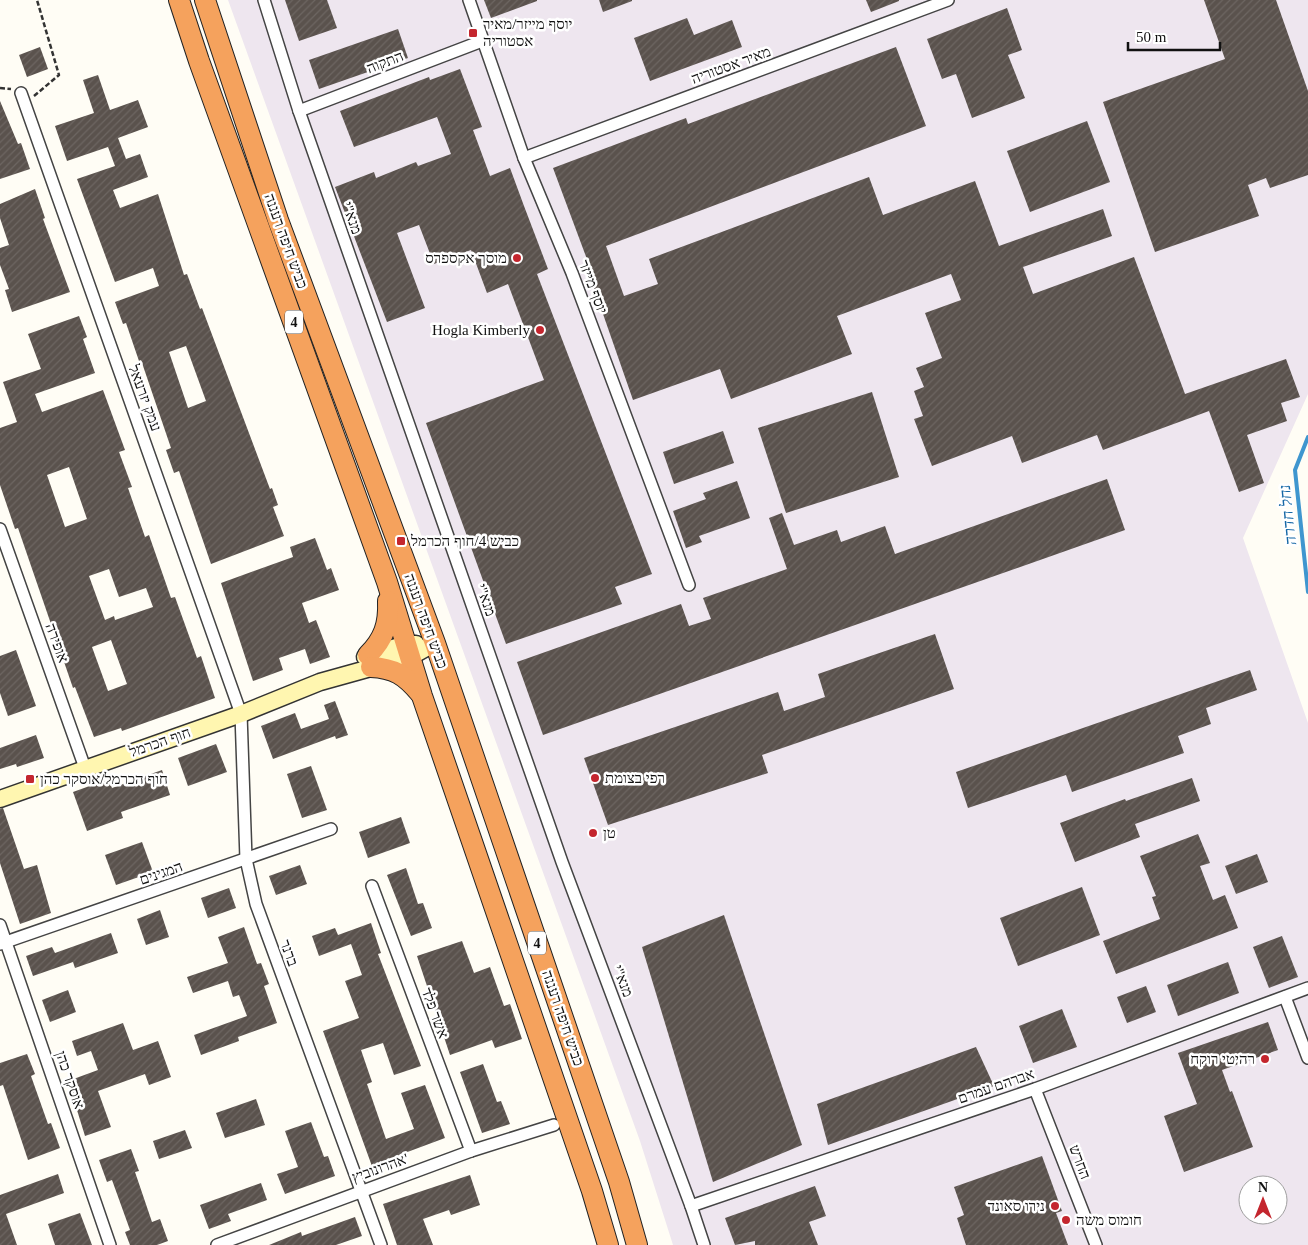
<svg xmlns="http://www.w3.org/2000/svg" width="1308" height="1245" viewBox="0 0 1308 1245" font-family="'Times New Roman','Noto Sans Hebrew',serif">
  <defs>
    <pattern id="building-hatch" width="6" height="6" patternUnits="userSpaceOnUse" patternTransform="scale(1.25)"><rect width="6" height="6" fill="#5a524d"/><path d="M-1 1l2-2M0 6l6-6M5 7l2-2" fill="none" stroke="#6d6662"/></pattern>
  </defs>
  <rect width="100%" height="100%" fill="#fffdf5"/>
  <!-- industrial -->
  <path fill="#eee6ef" fill-rule="evenodd" d="M228,0H1308V394L1243,538L1308,723V1245H673L640,1141ZM1248,1185H1278V1215H1248Z"/>
  <g fill="none" stroke-linecap="round" stroke-linejoin="round">
    <!-- stream -->
    <path stroke="#3f96cf" stroke-width="4" d="M1308,437L1295,470L1308,592"/>
  </g>
  <!-- building -->
  <g fill="url(#building-hatch)" fill-rule="evenodd">
    <path d="M285,0H327L337,28L299,41Z"/>
    <path d="M484,0H537V1L491,18Z"/>
    <path d="M599,0H632V1L603,12Z"/>
    <path d="M866,0H899V1L871,12Z"/>
    <path d="M1204,0H1276L1308,91V175L1270,188L1266,178L1248,185L1259,216L1155,252L1103,102L1225,59Z"/>
    <path d="M1007,8L1022,50L1008,55L1025,98L972,118L956,74L942,79L927,39Z"/>
    <path d="M687,18L694,35L732,20L742,47L650,81L634,38Z"/>
    <path d="M398,29L408,58L319,89L309,60Z"/>
    <path d="M40,47L48,69L27,77L19,55Z"/>
    <path d="M896,47L926,126L606,246L624,296L658,284L649,259L869,177L883,215L975,181L999,246L1103,209L1112,236L1023,267L1033,294L1134,257L1185,394L1286,359L1300,397L1281,403L1287,421L1247,435L1264,483L1239,492L1209,411L1103,450L1097,435L1022,463L1012,436L932,466L914,419L923,416L914,391L924,387L916,368L942,358L925,313L961,300L951,274L837,316L852,354L731,399L720,369L633,400L588,271L591,270L553,168L686,118L688,124Z"/>
    <path d="M460,69L482,127L473,130L490,176L510,168L524,206L548,269L537,274L652,574L615,587L622,604L506,644L426,423L544,380L508,284L487,293L471,250L434,264L419,225L397,233L425,308L387,322L335,187L374,172L376,178L416,162L418,166L451,154L437,117L354,147L340,111L429,77L430,80Z"/>
    <path d="M98,75L110,110L138,100L148,127L118,138L126,159L140,154L148,177L113,190L120,208L158,194L184,275L187,274L200,309L202,308L270,489L272,488L278,505L273,507L284,536L211,564L179,471L174,473L166,450L171,448L141,360L139,361L126,323L123,324L115,302L159,286L153,268L115,282L77,179L115,166L108,147L67,161L55,126L94,113L83,80ZM186,346L206,401L188,408L169,352Z"/>
    <path d="M0,101L18,144L21,143L30,169L0,179Z"/>
    <path d="M1087,121L1110,182L1030,212L1007,151Z"/>
    <path d="M35,189L45,218L43,219L70,292L12,312L5,290L9,289L0,265V248L9,245L0,218V204Z"/>
    <path d="M79,316L87,337L83,339L95,373L35,394L42,412L103,390L125,450L119,452L132,487L128,488L145,537L149,535L171,598L175,597L197,658L201,656L215,698L122,731L121,728L94,737L75,687L73,688L18,528L15,529L0,485V428L17,422L3,382L41,369L28,334ZM69,467L87,519L65,527L47,475ZM109,569L119,597L146,588L153,607L115,620L114,616L105,620L89,576ZM111,640L127,684L108,691L92,647Z"/>
    <path d="M872,392L899,477L786,513L758,428Z"/>
    <path d="M723,431L734,463L674,484L663,452Z"/>
    <path d="M1107,479L1125,530L543,735L517,662L681,604L689,626L711,619L703,598L787,569L769,518L782,513L794,545L837,530L841,542L885,526L895,554Z"/>
    <path d="M737,481L750,518L699,536L702,542L686,548L673,511L706,499L703,493Z"/>
    <path d="M315,538L327,570L331,568L339,590L302,603L309,623L316,620L330,657L310,664L305,649L279,658L283,670L253,681L221,583L293,557L290,547Z"/>
    <path d="M935,634L954,689L762,755L768,773L608,825L584,758L778,692L784,711L825,697L818,674Z"/>
    <path d="M16,650L36,706L8,716L0,693V656Z"/>
    <path d="M1250,670L1257,690L1206,708L1211,724L1178,736L1184,753L1072,792L1066,775L968,808L956,772Z"/>
    <path d="M335,701L348,735L336,739L335,736L273,759L261,726L295,713L301,729L329,719L324,705Z"/>
    <path d="M36,735L44,758L17,767L16,764L0,769V748Z"/>
    <path d="M216,744L227,772L188,786L178,758Z"/>
    <path d="M311,766L327,810L302,818L287,774Z"/>
    <path d="M162,770L170,795L121,812L123,818L87,831L73,792L109,779L112,788Z"/>
    <path d="M1192,778L1200,801L1135,824L1140,837L1075,862L1060,823L1125,799L1126,801Z"/>
    <path d="M3,808L24,869L37,865L51,913L20,924L0,863V809Z"/>
    <path d="M401,817L410,843L368,858L359,832Z"/>
    <path d="M1198,834L1210,863L1200,866L1213,900L1225,895L1238,928L1116,974L1103,941L1160,919L1152,897L1156,896L1140,856Z"/>
    <path d="M142,842L153,872L116,885L105,855Z"/>
    <path d="M1257,854L1268,882L1236,894L1225,866Z"/>
    <path d="M300,865L307,884L276,895L269,876Z"/>
    <path d="M406,868L418,904L423,903L432,928L411,936L387,875Z"/>
    <path d="M1082,887L1100,935L1018,966L1000,918Z"/>
    <path d="M229,888L236,908L208,918L201,898Z"/>
    <path d="M160,910L169,937L146,945L137,919Z"/>
    <path d="M724,915L802,1145L713,1182L642,947Z"/>
    <path d="M371,923L381,953L378,954L421,1066L394,1075L383,1043L361,1050L372,1082L367,1084L386,1139L414,1129L401,1093L425,1085L445,1138L394,1157L395,1161L373,1169L323,1031L359,1018L345,981L362,975L351,944L319,956L312,936L335,928L338,935Z"/>
    <path d="M244,927L257,964L261,963L269,984L264,986L277,1023L238,1037L239,1041L201,1055L194,1035L247,1016L239,995L233,997L228,981L193,993L187,977L228,963L218,937Z"/>
    <path d="M111,933L118,953L75,968L73,962L33,976L26,956L52,947L55,953Z"/>
    <path d="M1282,936L1298,977L1269,988L1253,947Z"/>
    <path d="M462,941L474,973L490,967L504,1006L510,1004L522,1039L495,1048L492,1040L450,1055L417,956Z"/>
    <path d="M1228,962L1239,993L1178,1016L1167,985Z"/>
    <path d="M1146,986L1156,1012L1127,1023L1117,997Z"/>
    <path d="M68,990L76,1012L50,1022L42,1000Z"/>
    <path d="M1062,1009L1077,1047L1033,1063L1019,1026Z"/>
    <path d="M1268,1022L1278,1050L1222,1070L1230,1092L1232,1091L1253,1147L1184,1172L1164,1116L1197,1104L1178,1053Z"/>
    <path d="M123,1023L133,1050L158,1041L171,1077L149,1085L145,1074L98,1091L111,1127L85,1136L68,1081L98,1070L91,1051L77,1056L72,1041Z"/>
    <path d="M976,1047L994,1086L828,1145L817,1104Z"/>
    <path d="M27,1054L35,1074L31,1076L48,1124L51,1123L60,1148L28,1160L3,1085L0,1086V1063Z"/>
    <path d="M483,1064L497,1102L501,1101L510,1124L482,1133L460,1072Z"/>
    <path d="M256,1099L265,1125L225,1138L216,1113Z"/>
    <path d="M311,1122L324,1157L328,1156L335,1176L285,1194L277,1174L298,1167L285,1131Z"/>
    <path d="M185,1130L192,1148L159,1159L153,1141Z"/>
    <path d="M131,1149L139,1171L135,1172L152,1222L160,1219L168,1241L157,1245H130L125,1232L130,1230L112,1180L107,1182L99,1160Z"/>
    <path d="M1042,1156L1062,1211L1056,1213L1068,1245H966L957,1218L964,1215L954,1187Z"/>
    <path d="M58,1174L64,1193L6,1214L17,1245H0V1195Z"/>
    <path d="M470,1175L480,1205L451,1215L449,1210L423,1219L433,1245H397L383,1204Z"/>
    <path d="M261,1183L267,1200L228,1214L231,1221L209,1229L200,1205Z"/>
    <path d="M815,1186L826,1216L809,1222L818,1245H755V1241L735,1245L725,1218Z"/>
    <path d="M80,1213L92,1245H55L48,1224Z"/>
    <path d="M355,1217L362,1236L336,1245H269L301,1232L302,1236Z"/>
  </g>
  <g fill="none" stroke-linecap="round" stroke-linejoin="round">
    <defs>
      <g id="street">
        <path d="M264,0L299,111L562,862L691,1206L704,1245"/>
        <path d="M469,0L524,158L572,273L689,585"/>
        <path d="M21,93L241,714L246,859L256,904L381,1245"/>
        <path d="M299,111L482,41"/>
        <path d="M524,158L948,0"/>
        <path d="M0,529L85,768"/>
        <path d="M372,886L471,1151"/>
        <path d="M0,925L110,1245"/>
        <path d="M0,944L331,829"/>
        <path d="M1285,997L1308,1058"/>
        <path d="M1035,1089L1096,1245"/>
        <path d="M691,1206L1035,1089L1308,988"/>
        <path d="M217,1245L471,1151L554,1125"/>
      </g>
      <g id="secondary">
        <path d="M365,657L406,644H416"/>
        <path d="M0,799L241,714L320,682L410,657L435,643"/>
      </g>
      <g id="highway">
        <path d="M179,0L199,61L387,582L422,696L592,1191L608,1245"/>
        <path d="M205,0L278,220L435,643L619,1182L637,1245"/>
        <path d="M368,655C384,639 389,624 388,601"/>
        <path d="M371,667C394,668 405,675 420,693"/>
      </g>
    </defs>
    <!-- street casing -->
    <use href="#street" stroke="#444" stroke-width="14"/>
    <!-- secondary casing -->
    <use href="#secondary" stroke="#333" stroke-width="19"/>
    <!-- highway casing -->
    <use href="#highway" stroke="#222" stroke-width="22"/>
    <!-- path -->
    <g stroke="#333" stroke-width="2.5" stroke-dasharray="5 2.5" stroke-linecap="butt">
      <path d="M0,88L11,89"/>
      <path d="M34,96L59,75L37,0"/>
    </g>
    <!-- street -->
    <use href="#street" stroke="#fff" stroke-width="11"/>
    <!-- secondary -->
    <use href="#secondary" stroke="#fff6b0" stroke-width="16"/>
    <!-- highway -->
    <use href="#highway" stroke="#f5a25d" stroke-width="20"/>
  </g>
  <!-- markers -->
  <g fill="#c4262e" stroke="#fff" stroke-width="2">
    <rect x="468" y="28" width="10" height="10" rx="2.5"/>
    <circle cx="517" cy="258" r="5"/>
    <circle cx="540" cy="330" r="5"/>
    <rect x="396" y="536" width="10" height="10" rx="2.5"/>
    <circle cx="595" cy="778" r="5"/>
    <rect x="25" y="774" width="10" height="10" rx="2.5"/>
    <circle cx="593" cy="833" r="5"/>
    <circle cx="1265" cy="1059" r="5"/>
    <circle cx="1055" cy="1206" r="5"/>
    <circle cx="1066" cy="1220" r="5"/>
  </g>
  <g text-anchor="middle" stroke-width="5" stroke-linejoin="round" paint-order="stroke">
    <!-- shield labels -->
    <g fill="#fff" stroke="#585858" stroke-width="1">
      <rect x="285" y="310.5" width="18" height="23" rx="4"/>
      <rect x="528" y="931.5" width="18" height="23" rx="4"/>
    </g>
    <g font-size="14" font-weight="bold" fill="#111">
      <text x="294" y="327">4</text>
      <text x="537" y="948">4</text>
    </g>
    <!-- poi labels -->
    <g font-size="15" fill="#111" stroke="#fff" text-anchor="start">
      <text x="483" y="29">יוסף מייזר/מאיר<tspan x="483" dy="17">אסטוריה</tspan></text>
      <text x="507" y="263" text-anchor="end">מוסך אקספרס</text>
      <text x="530" y="335" text-anchor="end">Hogla Kimberly</text>
      <text x="411" y="546">כביש 4/חוף הכרמל</text>
      <text x="605" y="783">רפי בצומת</text>
      <text x="40" y="784">חוף הכרמל/אוסקר כהן</text>
      <text x="603" y="838">טן</text>
      <text x="1255" y="1064" text-anchor="end">רהיטי רוקח</text>
      <text x="1045" y="1211" text-anchor="end">נירו סאונד</text>
      <text x="1076" y="1225">חומוס משה</text>
    </g>
    <!-- street labels -->
    <g font-size="15" fill="#111" stroke="#fff">
      <text transform="translate(385 62) rotate(-21)" y="5">התקוה</text>
      <text transform="translate(731 65) rotate(-20)" y="5">מאיר אסטוריה</text>
      <text transform="translate(352 218) rotate(71)" y="5">מנא"י</text>
      <text transform="translate(286 241) rotate(70)" y="5">כביש חיפה רעננה</text>
      <text transform="translate(593 287) rotate(69)" y="5">יוסף מייזר</text>
      <text transform="translate(145 398) rotate(70)" y="5">עמק יזרעאל</text>
      <text transform="translate(486 600) rotate(71)" y="5">מנא"י</text>
      <text transform="translate(426 621) rotate(70)" y="5">כביש חיפה רעננה</text>
      <text transform="translate(57 643) rotate(70)" y="5">אופירה</text>
      <text transform="translate(160 742) rotate(-19)" y="5">חוף הכרמל</text>
      <text transform="translate(161 873) rotate(-19)" y="5">המגינים</text>
      <text transform="translate(289 953) rotate(70)" y="5">ברנר</text>
      <text transform="translate(623 981) rotate(69)" y="5">מנא"י</text>
      <text transform="translate(435 1013) rotate(70)" y="5">אשר פלד</text>
      <text transform="translate(563 1018) rotate(71)" y="5">כביש חיפה רעננה</text>
      <text transform="translate(70 1080) rotate(71)" y="5">אוסקר כהן</text>
      <text transform="translate(996 1086) rotate(-19)" y="5">אברהם עמרם</text>
      <text transform="translate(1080 1162) rotate(69)" y="5">החרש</text>
      <text transform="translate(380 1168) rotate(-20)" y="5">אהרונוביץ'</text>
    </g>
    <!-- water labels -->
    <g font-size="16" font-style="italic" fill="#1768a6" stroke="#fff">
      <text transform="translate(1287 515) rotate(-96)" y="6">נחל חדרה</text>
    </g>
  </g>
  <!-- north arrow -->
  <g transform="translate(1263 1200)"><circle r="24" fill="#ffffff" stroke="#a0a0a0"/>
  <path d="M0-4L9 19L0 12L-9 19Z" fill="#c4262e"/>
  <text y="-8" font-size="14" font-weight="bold" text-anchor="middle" fill="#111111">N</text>
  </g>
  <!-- scale -->
  <path d="M1128 42v8h92v-8" fill="none" stroke="#111111" stroke-width="2.5"/>
  <text x="1136" y="42" font-size="15" fill="#111111" stroke="#ffffff" stroke-width="4" paint-order="stroke">50 m</text>
</svg>
